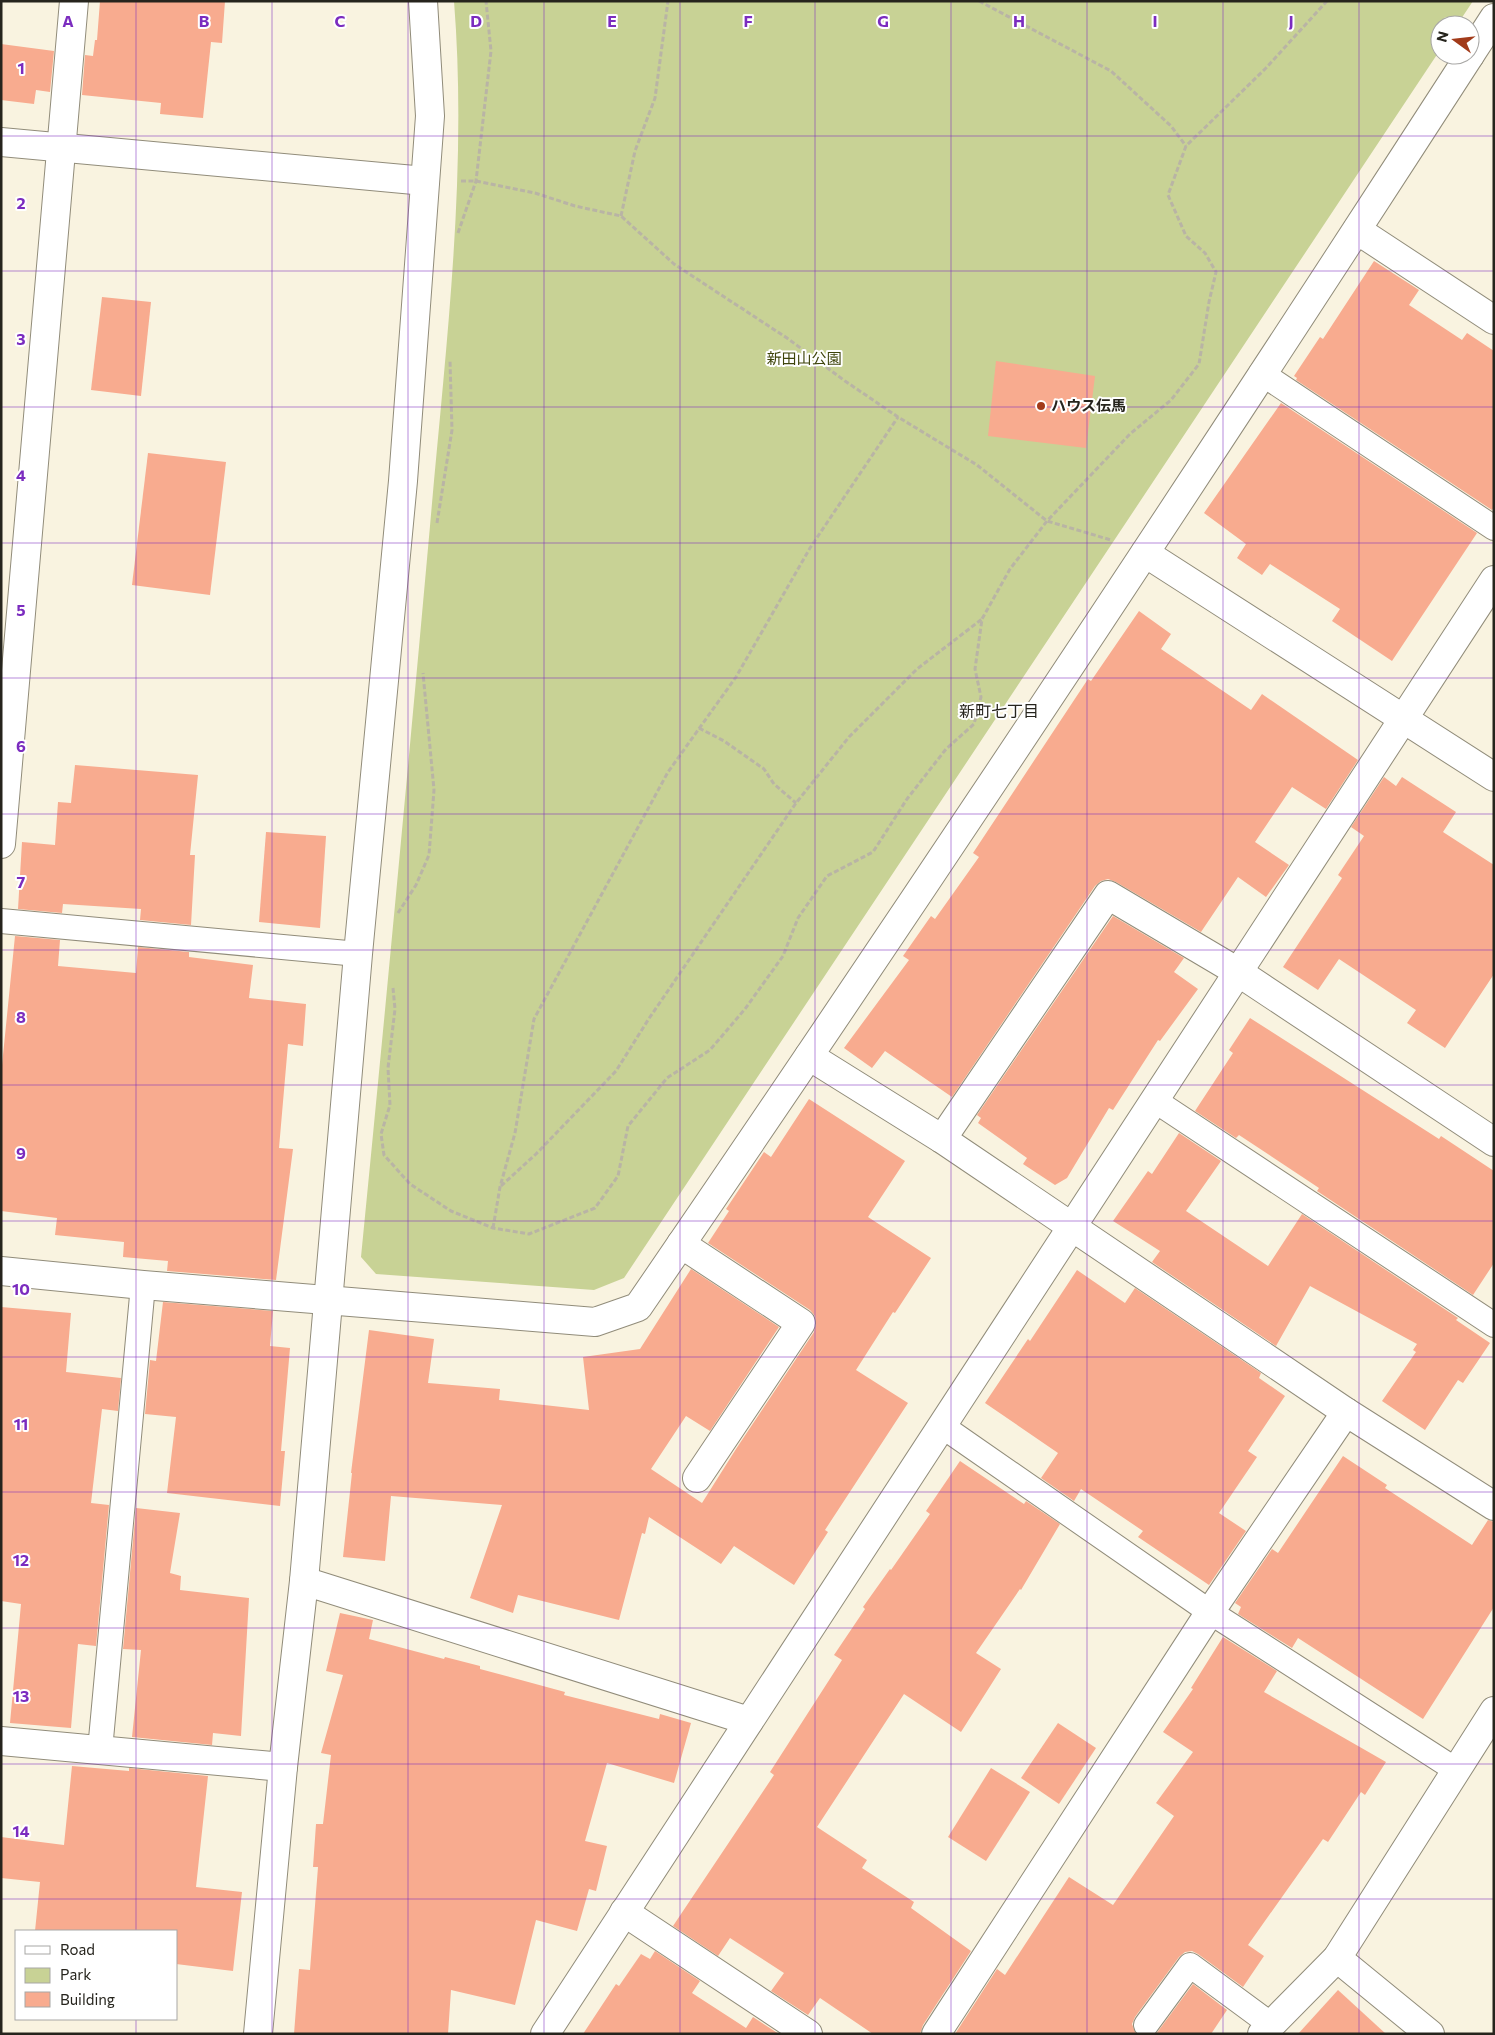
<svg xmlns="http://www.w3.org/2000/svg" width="1495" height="2035" viewBox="0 0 1495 2035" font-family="Commissioner,'Noto Sans JP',sans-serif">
  <rect width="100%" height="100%" fill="#f9f3e0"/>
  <!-- green -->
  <path fill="#c8d295" d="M454,1H1473L1457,25H1440V50L624,1278L594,1290L376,1274L361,1257C385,1014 408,770 430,526C445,352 468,176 454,1Z"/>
  <!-- building -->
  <g fill="#f8ab8f">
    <path d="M100,1H225L222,43L211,42L203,118L160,114L161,103L82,95L85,55L93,56L95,40H97Z"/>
    <path d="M1,44L54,51L50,92L36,90L34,104L1,100Z"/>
    <path d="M1374,261L1419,290L1409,305L1462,340L1467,333L1494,351V507L1492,510L1296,380L1297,378L1294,376L1320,337L1323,339Z"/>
    <path d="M102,297L151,302L141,396L91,390Z"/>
    <path d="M996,361L1095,376L1086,448L988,436Z"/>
    <path d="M1281,403L1477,533L1392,661L1332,621L1340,609L1270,564L1262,575L1237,558L1246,544L1204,513Z"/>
    <path d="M148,453L226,462L210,595L132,585Z"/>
    <path d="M1139,611L1171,634L1161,649L1251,710L1262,694L1358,760L1326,809L1292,787L1255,842L1289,865L1266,897L1238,877L1201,932L1116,882L1108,879L1101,881L1095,886L952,1097L885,1051L872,1068L844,1048L909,960L903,956L931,916L935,919L979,857L973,853L1088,679L1091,681Z"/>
    <path d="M75,765L198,775L190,855H195L191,925L140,920L141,909L63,904L62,913L18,909L22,842L55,845L58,802L71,803Z"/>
    <path d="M1384,777L1396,786L1402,777L1456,812L1443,832L1494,865V974L1445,1048L1407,1023L1416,1010L1339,959L1318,990L1283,967L1342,878L1338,875L1364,836L1351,827Z"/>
    <path d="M266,832L326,836L320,928L259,922Z"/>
    <path d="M1113,916L1184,958L1174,972L1198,989L1160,1041L1158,1040L1113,1110L1109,1108L1067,1178L1055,1185L1023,1164L1027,1158L978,1123L981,1118L977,1115Z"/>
    <path d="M15,936L60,940L58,966L136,973L138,947L189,952V957L253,965L249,998L306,1004L303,1046L288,1044L279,1148L293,1149L276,1280L167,1271L168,1261L123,1257L124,1242L55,1235L57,1218L1,1211V1075Z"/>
    <path d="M1250,1018L1439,1139L1441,1136L1494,1171V1263L1473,1295L1317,1191L1319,1188L1239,1135L1236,1138L1195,1111L1233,1053L1229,1050Z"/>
    <path d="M809,1099L905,1161L868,1217L931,1258L895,1313L893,1312L856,1370L908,1403L825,1530L828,1532L794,1585L734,1546L721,1564L649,1517L645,1534L642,1533L619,1620L518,1595L513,1613L470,1598L502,1505L391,1496L385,1561L343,1557L352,1473H351L369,1330L434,1339L428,1383L500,1389L499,1400L589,1410L583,1357L640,1349L691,1269L779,1327L710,1431L686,1416L651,1469L702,1503L736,1449L814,1332L816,1324L815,1316L810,1310L708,1243L729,1211L726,1209L764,1152L771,1157Z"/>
    <path d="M1179,1133L1221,1161L1186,1211L1268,1266L1302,1214L1458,1318L1456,1320L1490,1343L1463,1383L1458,1380L1425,1430L1382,1401L1416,1352L1413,1350L1417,1344L1310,1286L1276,1346L1152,1262L1160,1251L1113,1221L1148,1171L1152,1174Z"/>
    <path d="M1077,1270L1125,1303L1135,1288L1261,1373L1259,1378L1285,1396L1248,1451L1257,1457L1219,1513L1246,1531L1209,1585L1138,1537L1143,1531L1081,1489L1074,1501L1041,1478L1058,1453L985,1403L1028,1339L1030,1341Z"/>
    <path d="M163,1302L273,1311L270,1346L290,1348L281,1451H285L280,1506L167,1493L176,1417L145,1414L150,1360L156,1361Z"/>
    <path d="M1,1307L71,1313L66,1372L121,1378L118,1411L102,1409L91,1503L109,1505L96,1646L78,1644L71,1728L10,1723L21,1604L1,1601Z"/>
    <path d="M1343,1456L1387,1485L1385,1488L1472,1545L1488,1520L1494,1522V1607L1423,1719L1298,1638L1292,1648L1238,1614L1241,1607L1235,1603L1272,1549L1278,1553Z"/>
    <path d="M960,1461L1024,1504L1026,1501L1060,1524L1021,1590L1020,1589L976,1653L1001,1669L961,1732L904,1694L817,1827L867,1860L862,1868L914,1902L911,1908L971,1951L923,2025L920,2034H873L820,1998L808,2015L771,1991L784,1973L730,1938L718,1956L673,1926L774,1775L770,1772L842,1660L834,1655L865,1609L863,1607L890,1569L891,1570L930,1514L926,1511Z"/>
    <path d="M136,1508L180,1513L170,1573L181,1576L180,1590L249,1598L241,1736L213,1733L212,1745L132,1737L141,1650L123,1649Z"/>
    <path d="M340,1613L373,1620L369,1639L444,1659L445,1657L480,1666V1669L565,1692L564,1695L659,1719L660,1714L691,1723L674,1783L607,1763L585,1841L607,1846L596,1891L589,1889L577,1931L536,1920L515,2005L451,1990L448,2034H294L299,1969L310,1970L318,1867H313L316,1824H323L331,1755L321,1753L343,1675L326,1671Z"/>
    <path d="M1223,1637L1277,1671L1264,1692L1386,1762L1365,1795L1361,1792L1328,1842L1323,1839L1248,1945L1264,1956L1243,1987L1198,1954L1192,1951L1185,1952L1179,1957L1135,2017L1132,2024L1136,2034H955L997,1969L1005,1975L1069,1877L1113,1905L1174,1816L1156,1803L1193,1752L1163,1732L1193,1689L1191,1688Z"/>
    <path d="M1058,1723L1096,1748L1059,1804L1021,1778Z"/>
    <path d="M72,1766L129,1771V1768L208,1776L196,1887L242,1892L233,1971L176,1964V1931H35L40,1882L1,1878V1837L64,1845Z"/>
    <path d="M991,1768L1030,1792L986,1861L948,1837Z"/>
    <path d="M655,1951L700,1981L692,1993L746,2028L753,2017L779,2034H583L616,1984L619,1986L641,1954L650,1959Z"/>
    <path d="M1193,1984L1227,2010L1211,2034H1156Z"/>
    <path d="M1338,1990L1386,2034H1298Z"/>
  </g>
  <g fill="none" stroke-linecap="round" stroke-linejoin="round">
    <defs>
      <g id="service">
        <path d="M1261,373L1494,528"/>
        <path d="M1,921L358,954"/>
        <path d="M1154,1100L1494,1325"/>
        <path d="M942,1426L1210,1612L1456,1770"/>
        <path d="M100,1750L143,1285"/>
        <path d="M1146,2025L1190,1965L1270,2024"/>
      </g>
      <g id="minor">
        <path d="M1470,55L1494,18"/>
        <path d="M1,142L425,181"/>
        <path d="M1357,230L1494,320"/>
        <path d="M1,844L74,1"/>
        <path d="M809,1056L942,1139L1346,1412L1494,1506"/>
        <path d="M942,1139L1108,895L1238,972L1494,1142"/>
        <path d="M681,1244L801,1323L697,1478"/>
        <path d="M1,1271L143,1285L595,1322L638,1307C921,894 1198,476 1470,55"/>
        <path d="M304,1581L749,1721"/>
        <path d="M1,1741L283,1767"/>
        <path d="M624,1912L808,2034"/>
        <path d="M1337,1958L1430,2034"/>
        <path d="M258,2034L283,1767L304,1581L358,954L403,481L430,116L423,1"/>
        <path d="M545,2034L1494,580"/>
        <path d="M936,2034L1210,1612L1346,1412"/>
        <path d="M1262,2034L1337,1958L1494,1711"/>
      </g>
      <path id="tertiary" d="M1145,553L1494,777"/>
    </defs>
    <!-- service casing -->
    <use href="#service" stroke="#918c7a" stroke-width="26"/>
    <!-- minor casing -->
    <use href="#minor" stroke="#918c7a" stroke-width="30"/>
    <!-- tertiary casing -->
    <use href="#tertiary" stroke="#918c7a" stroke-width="30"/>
    <!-- path -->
    <g stroke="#b9b4a5" stroke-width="3" stroke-dasharray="5 2.5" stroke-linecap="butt">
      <path d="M979,1L1111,71L1171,126L1186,146"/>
      <path d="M461,181H476L535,193L575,206L621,216L674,264L787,338L845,381L898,417L977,465L1047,521L1111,540"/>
      <path d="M621,216L635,151L655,98L668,1"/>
      <path d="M458,233L476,181L491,51L486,1"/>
      <path d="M437,523L452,430L450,361"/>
      <path d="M699,728L724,741L764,769L774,784L796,803"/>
      <path d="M398,913L416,885L429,855L434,790L423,673"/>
      <path d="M393,988L395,1009L388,1068L390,1105L381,1134L384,1155L410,1184L451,1211L493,1228L529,1234L595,1208L618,1176L628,1126L667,1078L710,1050L745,1009L783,956L798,918L827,876L873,852L907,799L946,749L974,724L981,697L975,669L982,619L1010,569L1047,521L1130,434L1171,400L1199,364L1209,302L1216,272L1205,253L1186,236L1168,195L1186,146L1266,68L1327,1"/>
      <path d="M501,1186L536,1154L616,1071L648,1020L796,803L849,737L917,669L982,619"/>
      <path d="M493,1228L500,1187L515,1133L534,1019L668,772L736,677L810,548L898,417"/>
    </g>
    <!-- service -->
    <use href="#service" stroke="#fff" stroke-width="24"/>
    <!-- minor -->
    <use href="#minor" stroke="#fff" stroke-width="28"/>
    <!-- tertiary -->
    <use href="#tertiary" stroke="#fff" stroke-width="28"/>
  </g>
  <!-- grid -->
  <path fill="none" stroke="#7b2cbf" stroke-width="1" stroke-opacity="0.55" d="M136,1V1931M272,1V2034M408,1V2034M544,1V2034M680,1V2034M815,1V2034M951,1V2034M1087,1V2034M1223,1V2034M1359,1V2034M1,136H1494M1,271H1494M1,407H1494M1,543H1494M1,678H1494M1,814H1494M1,950H1494M1,1085H1494M1,1221H1494M1,1357H1494M1,1492H1494M1,1628H1494M1,1764H1494M1,1899H1494M136,2019V2034"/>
  <!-- markers -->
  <circle fill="#a23b1a" stroke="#fff" stroke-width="2" cx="1041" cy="406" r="5"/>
  <g text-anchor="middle" stroke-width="4" stroke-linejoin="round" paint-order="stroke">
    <!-- park labels -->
    <g font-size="15" fill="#3e440a" stroke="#fff">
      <text x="804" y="364">新田山公園</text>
    </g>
    <!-- poi labels -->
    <g font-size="15" font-weight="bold" fill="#26241d" stroke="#fff" text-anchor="start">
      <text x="1051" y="411">ハウス伝馬</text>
    </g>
    <!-- neighbourhood labels -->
    <g font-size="16" fill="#26241d" stroke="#fff">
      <text x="999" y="717">新町七丁目</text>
    </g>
  </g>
  <g font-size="16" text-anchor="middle" font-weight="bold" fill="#7b2cbf" stroke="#fff" stroke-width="4" stroke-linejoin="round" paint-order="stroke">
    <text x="68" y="27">A</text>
    <text x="204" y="27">B</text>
    <text x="340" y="27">C</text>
    <text x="476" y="27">D</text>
    <text x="612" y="27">E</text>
    <text x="748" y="27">F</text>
    <text x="883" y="27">G</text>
    <text x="1019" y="27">H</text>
    <text x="1155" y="27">I</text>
    <text x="1291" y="27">J</text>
    <text x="21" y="74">1</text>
    <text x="21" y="209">2</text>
    <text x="21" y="345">3</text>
    <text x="21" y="481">4</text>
    <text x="21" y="616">5</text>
    <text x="21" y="752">6</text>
    <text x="21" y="888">7</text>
    <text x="21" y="1023">8</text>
    <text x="21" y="1159">9</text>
    <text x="21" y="1295">10</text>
    <text x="21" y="1430">11</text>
    <text x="21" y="1566">12</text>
    <text x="21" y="1702">13</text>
    <text x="21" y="1837">14</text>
  </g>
  <!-- border -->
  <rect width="1495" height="2035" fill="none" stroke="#26241d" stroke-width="5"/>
  <!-- legend -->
  <rect x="15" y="1930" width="162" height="90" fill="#ffffff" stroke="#a8a7a5"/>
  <rect x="25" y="1946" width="25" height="8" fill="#ffffff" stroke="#a8a7a5"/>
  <text x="60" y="1955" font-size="15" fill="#26241d">Road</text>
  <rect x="25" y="1968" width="25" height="15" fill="#c8d295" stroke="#a8a7a5"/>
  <text x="60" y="1980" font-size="15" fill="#26241d">Park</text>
  <rect x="25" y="1992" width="25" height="15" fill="#f8ab8f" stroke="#a8a7a5"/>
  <text x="60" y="2005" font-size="15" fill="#26241d">Building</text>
  <!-- north arrow -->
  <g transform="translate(1455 40) rotate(285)"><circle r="24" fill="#ffffff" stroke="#a8a7a5"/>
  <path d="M0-4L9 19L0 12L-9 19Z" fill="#a23b1a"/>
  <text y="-8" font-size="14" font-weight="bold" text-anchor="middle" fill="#26241d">N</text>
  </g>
</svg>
